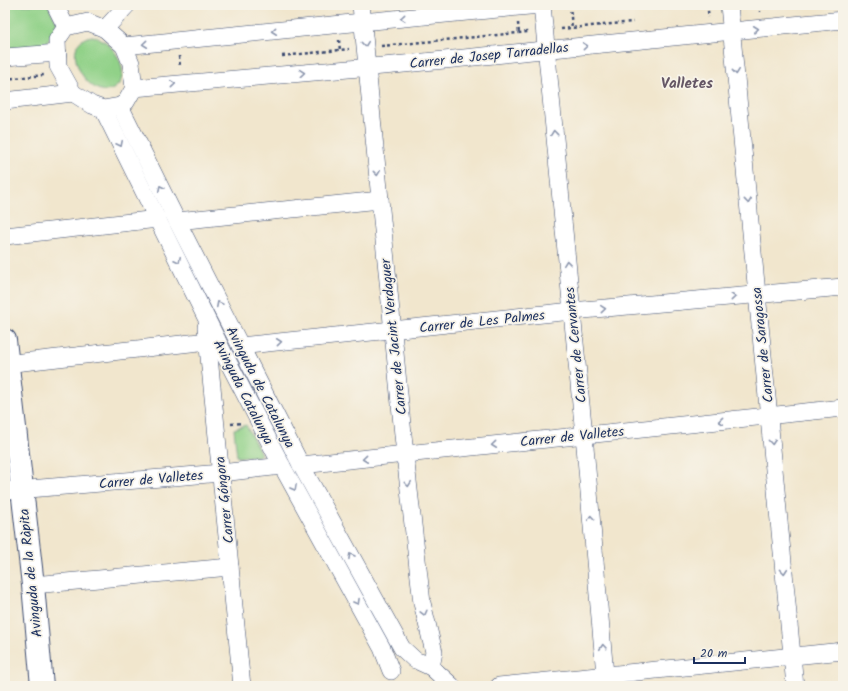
<svg xmlns="http://www.w3.org/2000/svg" width="848" height="691" viewBox="0 0 848 691" font-family="Kalam,sans-serif">
  <rect width="100%" height="100%" fill="#f7f3e8"/>
  <filter id="ink" filterUnits="userSpaceOnUse"><feTurbulence type="fractalNoise" baseFrequency=".025" numOctaves="2"/><feDisplacementMap in="SourceGraphic" scale="8" xChannelSelector="R" yChannelSelector="G"/><feConvolveMatrix kernelMatrix="1 2 1 2 8 2 1 2 1" color-interpolation-filters="sRGB"/></filter>
  <filter id="wash" filterUnits="userSpaceOnUse"><feTurbulence type="fractalNoise" baseFrequency=".012" numOctaves="4" result="noise"/><feDisplacementMap in="SourceGraphic" scale="16" xChannelSelector="R" yChannelSelector="G"/><feGaussianBlur stdDeviation="0.9" result="paint"/><feColorMatrix in="noise" values="0 0 0 0 0 0 0 0 0 0 0 0 0 0 0 0 0 1.4 0 .05"/><feComposite in="paint" operator="in"/></filter>
  <g filter="url(#wash)">
    <rect width="100%" height="100%" fill="#f1e6cd"/>
    <!-- green -->
    <g fill="#91d188" stroke="#568073">
      <path d="M5,5H48L57,23L45,47L5,49Z"/>
      <path d="M92,36C112,38 136,76 113,89C88,102 55,42 92,36Z"/>
      <path d="M246,425L261,454L259,456L237,457L234,429Z"/>
    </g>
  </g>
  <g filter="url(#ink)">
    <g fill="none" stroke-linecap="round" stroke-linejoin="round">
      <defs>
        <g id="street">
          <path d="M55,5L66,27"/>
          <path d="M361,5L405,455L422,603L434,652L431,667"/>
          <path d="M542,5L584,435L606,686"/>
          <path d="M729,5L795,686"/>
          <path d="M88,22L105,29L124,46L131,63L134,88L126,102L120,106L103,109L92,105L73,93L58,66L57,40L66,27Z"/>
          <path d="M105,29L127,5"/>
          <path d="M124,46L362,22L540,5"/>
          <path d="M5,57L58,53"/>
          <path d="M134,88L394,65L843,20"/>
          <path d="M5,101L73,93"/>
          <path d="M120,106L177,221L301,465L402,648L415,660"/>
          <path d="M103,109L222,350L282,466L382,648L391,671"/>
          <path d="M177,221L380,200"/>
          <path d="M5,236L158,219"/>
          <path d="M206,327L242,686"/>
          <path d="M240,346L572,311L843,287"/>
          <path d="M5,364L217,340"/>
          <path d="M301,465L843,408"/>
          <path d="M5,491L221,473L282,466"/>
          <path d="M33,585L230,567"/>
          <path d="M420,662L431,667L452,686"/>
          <path d="M499,686L843,651"/>
        </g>
        <path id="secondary" d="M5,340L33,585L42,686"/>
      </defs>
      <!-- street casing -->
      <use href="#street" stroke="#3b4a6f" stroke-width="18"/>
      <!-- secondary casing -->
      <use href="#secondary" stroke="#3b4a6f" stroke-width="24"/>
      <!-- path -->
      <g stroke="#3b4a6f" stroke-width="2.5" stroke-dasharray="3 3" stroke-linecap="butt">
        <path d="M570,5L572,29"/>
        <path d="M707,5L709,17"/>
        <path d="M760,5V12"/>
        <path d="M518,23L519,34"/>
        <path d="M561,29L633,22"/>
        <path d="M339,40L340,51"/>
        <path d="M381,46L528,32"/>
        <path d="M179,56L180,67"/>
        <path d="M282,56L349,49"/>
        <path d="M5,79L44,75"/>
        <path d="M231,424L242,423"/>
      </g>
      <!-- street -->
      <use href="#street" stroke="#fff" stroke-width="17"/>
      <!-- secondary -->
      <use href="#secondary" stroke="#fff" stroke-width="22"/>
    </g>
    <!-- one-way arrows -->
    <defs><path id="oneway-chevron" d="M-2-3.5L2.5 0L-2 3.5" fill="none" stroke-width="1.6" stroke-linecap="round" stroke-linejoin="round"/></defs>
    <g stroke="#8d97ae">
      <use href="#oneway-chevron" transform="translate(403 18) rotate(175)"/>
      <use href="#oneway-chevron" transform="translate(756 29) rotate(-6)"/>
      <use href="#oneway-chevron" transform="translate(274 31) rotate(174)"/>
      <use href="#oneway-chevron" transform="translate(145 44) rotate(174)"/>
      <use href="#oneway-chevron" transform="translate(365 44) rotate(84)"/>
      <use href="#oneway-chevron" transform="translate(585 46) rotate(-6)"/>
      <use href="#oneway-chevron" transform="translate(736 72) rotate(84)"/>
      <use href="#oneway-chevron" transform="translate(302 73) rotate(-5)"/>
      <use href="#oneway-chevron" transform="translate(173 84) rotate(-5)"/>
      <use href="#oneway-chevron" transform="translate(554 133) rotate(-96)"/>
      <use href="#oneway-chevron" transform="translate(120 144) rotate(64)"/>
      <use href="#oneway-chevron" transform="translate(377 173) rotate(84)"/>
      <use href="#oneway-chevron" transform="translate(161 188) rotate(-116)"/>
      <use href="#oneway-chevron" transform="translate(748 201) rotate(84)"/>
      <use href="#oneway-chevron" transform="translate(178 260) rotate(64)"/>
      <use href="#oneway-chevron" transform="translate(567 263) rotate(-96)"/>
      <use href="#oneway-chevron" transform="translate(733 297) rotate(-5)"/>
      <use href="#oneway-chevron" transform="translate(219 304) rotate(-117)"/>
      <use href="#oneway-chevron" transform="translate(603 309) rotate(-5)"/>
      <use href="#oneway-chevron" transform="translate(279 342) rotate(-6)"/>
      <use href="#oneway-chevron" transform="translate(721 421) rotate(174)"/>
      <use href="#oneway-chevron" transform="translate(772 442) rotate(85)"/>
      <use href="#oneway-chevron" transform="translate(494 445) rotate(174)"/>
      <use href="#oneway-chevron" transform="translate(365 459) rotate(174)"/>
      <use href="#oneway-chevron" transform="translate(408 484) rotate(84)"/>
      <use href="#oneway-chevron" transform="translate(294 488) rotate(61)"/>
      <use href="#oneway-chevron" transform="translate(591 518) rotate(-95)"/>
      <use href="#oneway-chevron" transform="translate(351 556) rotate(-119)"/>
      <use href="#oneway-chevron" transform="translate(784 571) rotate(85)"/>
      <use href="#oneway-chevron" transform="translate(357 602) rotate(61)"/>
      <use href="#oneway-chevron" transform="translate(424 613) rotate(76)"/>
      <use href="#oneway-chevron" transform="translate(603 647) rotate(-95)"/>
    </g>
  </g>
  <g text-anchor="middle" stroke-width="3.5" stroke-linejoin="round" paint-order="stroke">
    <!-- street labels -->
    <g font-size="14" fill="#1b2f5e" stroke="#f7f3e8">
      <text transform="translate(489 55) rotate(-6)" y="5">Carrer de Josep Tarradellas</text>
      <text transform="translate(482 321) rotate(-6)" y="5">Carrer de Les Palmes</text>
      <text transform="translate(393 337) rotate(-96)" y="5">Carrer de Jacint Verdaguer</text>
      <text transform="translate(575 345) rotate(-96)" y="5">Carrer de Cervantes</text>
      <text transform="translate(762 345) rotate(-96)" y="5">Carrer de Saragossa</text>
      <text transform="translate(261 387) rotate(63)" y="5">Avinguda de Catalunya</text>
      <text transform="translate(244 392) rotate(63)" y="5">Avinguda Catalunya</text>
      <text transform="translate(572 436) rotate(-6)" y="5">Carrer de Valletes</text>
      <text transform="translate(151 479) rotate(-5)" y="5">Carrer de Valletes</text>
      <text transform="translate(224 500) rotate(-96)" y="5">Carrer Góngora</text>
      <text transform="translate(30 573) rotate(-96)" y="5">Avinguda de la Ràpita</text>
    </g>
    <!-- neighbourhood labels -->
    <g font-size="15" font-weight="bold" fill="#655766" stroke="#f7f3e8">
      <text x="687" y="88">Valletes</text>
    </g>
  </g>
  <!-- margin -->
  <rect width="848" height="691" fill="none" stroke="#f7f3e8" stroke-width="20"/>
  <!-- scale -->
  <path d="M694 657v6h51v-6" fill="none" stroke="#1b2f5e" stroke-width="2"/>
  <text x="700" y="657" font-size="12" fill="#1b2f5e" stroke="#f7f3e8" stroke-width="3" paint-order="stroke">20 m</text>
</svg>
